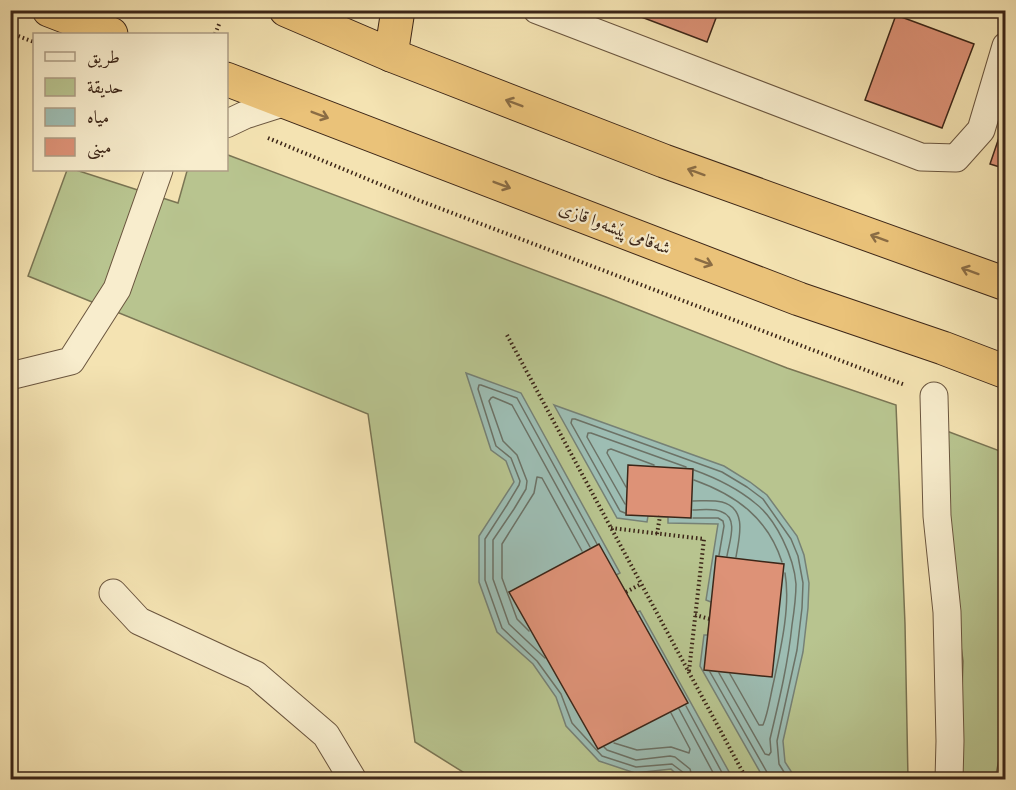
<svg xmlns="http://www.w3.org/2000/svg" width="1016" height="790" viewBox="0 0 1016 790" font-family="'Libre Bodoni',Amiri,serif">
  <rect width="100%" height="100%" fill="#f4e3b2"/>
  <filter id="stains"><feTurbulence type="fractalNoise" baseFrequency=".00333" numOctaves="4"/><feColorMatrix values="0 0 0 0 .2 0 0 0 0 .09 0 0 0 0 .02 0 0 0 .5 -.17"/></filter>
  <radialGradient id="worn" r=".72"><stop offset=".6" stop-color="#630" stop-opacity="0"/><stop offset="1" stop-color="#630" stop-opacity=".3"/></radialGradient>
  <!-- green -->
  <g fill="#b8c48f" stroke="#7a7554" stroke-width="1.5">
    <path d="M228,155L606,297L787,368L896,405L905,624L908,779H474L415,742L368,414L28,276L67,170H76L178,203L187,171L190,170H226L227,156Z"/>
    <path d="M944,430L1000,451L1005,458L1006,726L995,779H959L963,661L942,506Z"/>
  </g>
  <!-- water -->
  <g fill="#9dbdb3" stroke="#768175" stroke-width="1.5">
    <path d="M466,373L521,393L620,573L616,575L637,612L640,611L733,779H681L671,769L635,773L599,761L566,726L556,697L533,664L497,632L479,582V536L514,482L506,461L491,450Z"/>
    <path d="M554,405L724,466L750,482L767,495L797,536L804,555L809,583L808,608L803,652L783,741L785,762L796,779H764L700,666L704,635H708L711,602L706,600L718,524L668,523V517L648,516L647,522L617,518Z"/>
  </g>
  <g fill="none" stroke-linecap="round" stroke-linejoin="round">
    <!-- shore -->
    <g stroke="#6c7266" stroke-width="1.5">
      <path d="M694,470C716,478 737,488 755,503C776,519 794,557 796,584C796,597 794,612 792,625C788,664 779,701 770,739L771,752L769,755L765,754L719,673"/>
      <path d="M694,480C736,495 768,518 782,562"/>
      <path d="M626,487L607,453L608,450L611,449L654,465"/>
      <path d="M693,501C703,501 713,500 722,502C748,509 739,538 736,557"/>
      <path d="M625,504L587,437L588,433H591L686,467"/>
      <path d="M693,510C702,510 714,508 722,512C739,518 729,543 727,556"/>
      <path d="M625,513L620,511L571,423L572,419H575L722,472L747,487L763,499L791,539L798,556L803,583L802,608L797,650L777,741L779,764L789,780"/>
      <path d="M693,518H718L723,521L724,526L719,555"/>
      <path d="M597,544L517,398L481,385H479L478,389L496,446L511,458L520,481L519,485L507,505L485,539V580L502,628L537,661L561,694L572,723L602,756L636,767L672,764L684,773L685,780"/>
      <path d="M529,631L517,619L502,578V544L534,493L537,477L542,478L582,551"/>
      <path d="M545,658L509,624L493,579V540L514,509L526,489L527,481L517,455L503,441L489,401L491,398L493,397L512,405L590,547"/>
      <path d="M710,672L768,774L769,780"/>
      <path d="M730,674L759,725H763C768,713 770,698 773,685C780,652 791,607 785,573"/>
      <path d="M686,706L726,780"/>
      <path d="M679,709L717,780"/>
      <path d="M614,743L637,750L671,747L689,753L690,749L671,713"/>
      <path d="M604,747L607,750L636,760L670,756L675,757L690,769L693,780"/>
    </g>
  </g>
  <!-- building -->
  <g fill="#dd9277" stroke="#3c2618" stroke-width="1.5">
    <path d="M623,10H719L707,42Z"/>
    <path d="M896,15L974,44L942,128L865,100Z"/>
    <path d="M1006,117V169L990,164Z"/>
    <path d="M628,465L693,469L691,518L626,515Z"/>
    <path d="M599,544L688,703L598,749L509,592Z"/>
    <path d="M716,556L784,564L772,677L704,670Z"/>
  </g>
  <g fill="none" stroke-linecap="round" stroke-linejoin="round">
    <defs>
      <g id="minor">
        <path d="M537,10L921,157L956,158L981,130L1006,46"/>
        <path d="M226,124L245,115L286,102"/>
        <path d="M10,376L71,361L117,289L159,170"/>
        <path d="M934,396L937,516L947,612L950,741L949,780"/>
        <path d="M113,593L139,621L256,675L326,735L353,780"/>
      </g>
      <g id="trunk">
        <path d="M49,10L111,34"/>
        <path d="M286,10L391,55L664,161L1006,284"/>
        <path d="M391,55L398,10"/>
        <path d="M226,79L799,299L943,348L1006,372"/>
      </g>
    </defs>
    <!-- minor casing -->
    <use href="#minor" stroke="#6a553e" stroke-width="29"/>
    <!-- trunk casing -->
    <use href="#trunk" stroke="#3c2618" stroke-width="35"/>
    <!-- path -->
    <g stroke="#3c2618" stroke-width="4" stroke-dasharray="1.5 3" stroke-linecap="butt">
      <path d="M10,33L34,42"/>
      <path d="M215,34L220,22"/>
      <path d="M268,138L418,200L905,385"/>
      <path d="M507,335L747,780"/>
      <path d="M611,528L704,539L689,671"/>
      <path d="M657,534L660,516"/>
      <path d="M626,592L641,584"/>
      <path d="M695,615L710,619"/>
    </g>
    <!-- minor -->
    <use href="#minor" stroke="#f8edcd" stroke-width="27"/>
    <!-- trunk -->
    <use href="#trunk" stroke="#eac279" stroke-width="33"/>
  </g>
  <!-- one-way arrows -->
  <defs><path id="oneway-shaft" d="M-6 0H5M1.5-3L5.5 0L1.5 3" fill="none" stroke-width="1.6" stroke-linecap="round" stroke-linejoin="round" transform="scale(1.5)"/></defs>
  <g stroke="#8a6c44">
    <use href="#oneway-shaft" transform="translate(514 103) rotate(-159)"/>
    <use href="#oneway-shaft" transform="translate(320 115) rotate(21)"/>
    <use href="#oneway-shaft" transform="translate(696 172) rotate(-160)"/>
    <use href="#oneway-shaft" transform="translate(502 185) rotate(21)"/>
    <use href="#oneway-shaft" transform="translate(879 238) rotate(-160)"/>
    <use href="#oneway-shaft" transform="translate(704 262) rotate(21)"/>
    <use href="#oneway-shaft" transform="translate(970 271) rotate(-160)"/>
  </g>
  <g text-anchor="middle" stroke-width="4.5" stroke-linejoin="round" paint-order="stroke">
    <!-- street labels -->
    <g font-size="18" fill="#3c2618" stroke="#f8edcd">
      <text transform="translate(615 228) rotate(21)" y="6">شەقامی پێشەوا قازی</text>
    </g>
  </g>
  <!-- margin -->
  <rect width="1016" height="790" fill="none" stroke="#f4e3b2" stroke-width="36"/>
  <rect x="12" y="12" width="992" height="766" fill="none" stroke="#3c2618" stroke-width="3"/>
  <rect x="18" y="18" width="980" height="754" fill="none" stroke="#3c2618" stroke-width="1.5"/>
  <!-- legend -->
  <rect x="33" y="33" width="195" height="138" fill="#f8edcd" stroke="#ad9d85" stroke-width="1.5"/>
  <rect x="45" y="52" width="30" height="9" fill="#f8edcd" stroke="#ad9d85" stroke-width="1.5"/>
  <text x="87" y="63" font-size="18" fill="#3c2618">طريق</text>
  <rect x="45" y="78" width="30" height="18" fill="#b8c48f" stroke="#ad9d85" stroke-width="1.5"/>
  <text x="87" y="93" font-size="18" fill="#3c2618">حديقة</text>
  <rect x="45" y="108" width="30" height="18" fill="#9dbdb3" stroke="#ad9d85" stroke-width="1.5"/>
  <text x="87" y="123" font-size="18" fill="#3c2618">مياه</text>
  <rect x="45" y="138" width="30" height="18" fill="#dd9277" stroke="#ad9d85" stroke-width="1.5"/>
  <text x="87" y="153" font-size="18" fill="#3c2618">مبنى</text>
  <rect width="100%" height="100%" filter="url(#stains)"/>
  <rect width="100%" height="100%" fill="url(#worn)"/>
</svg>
